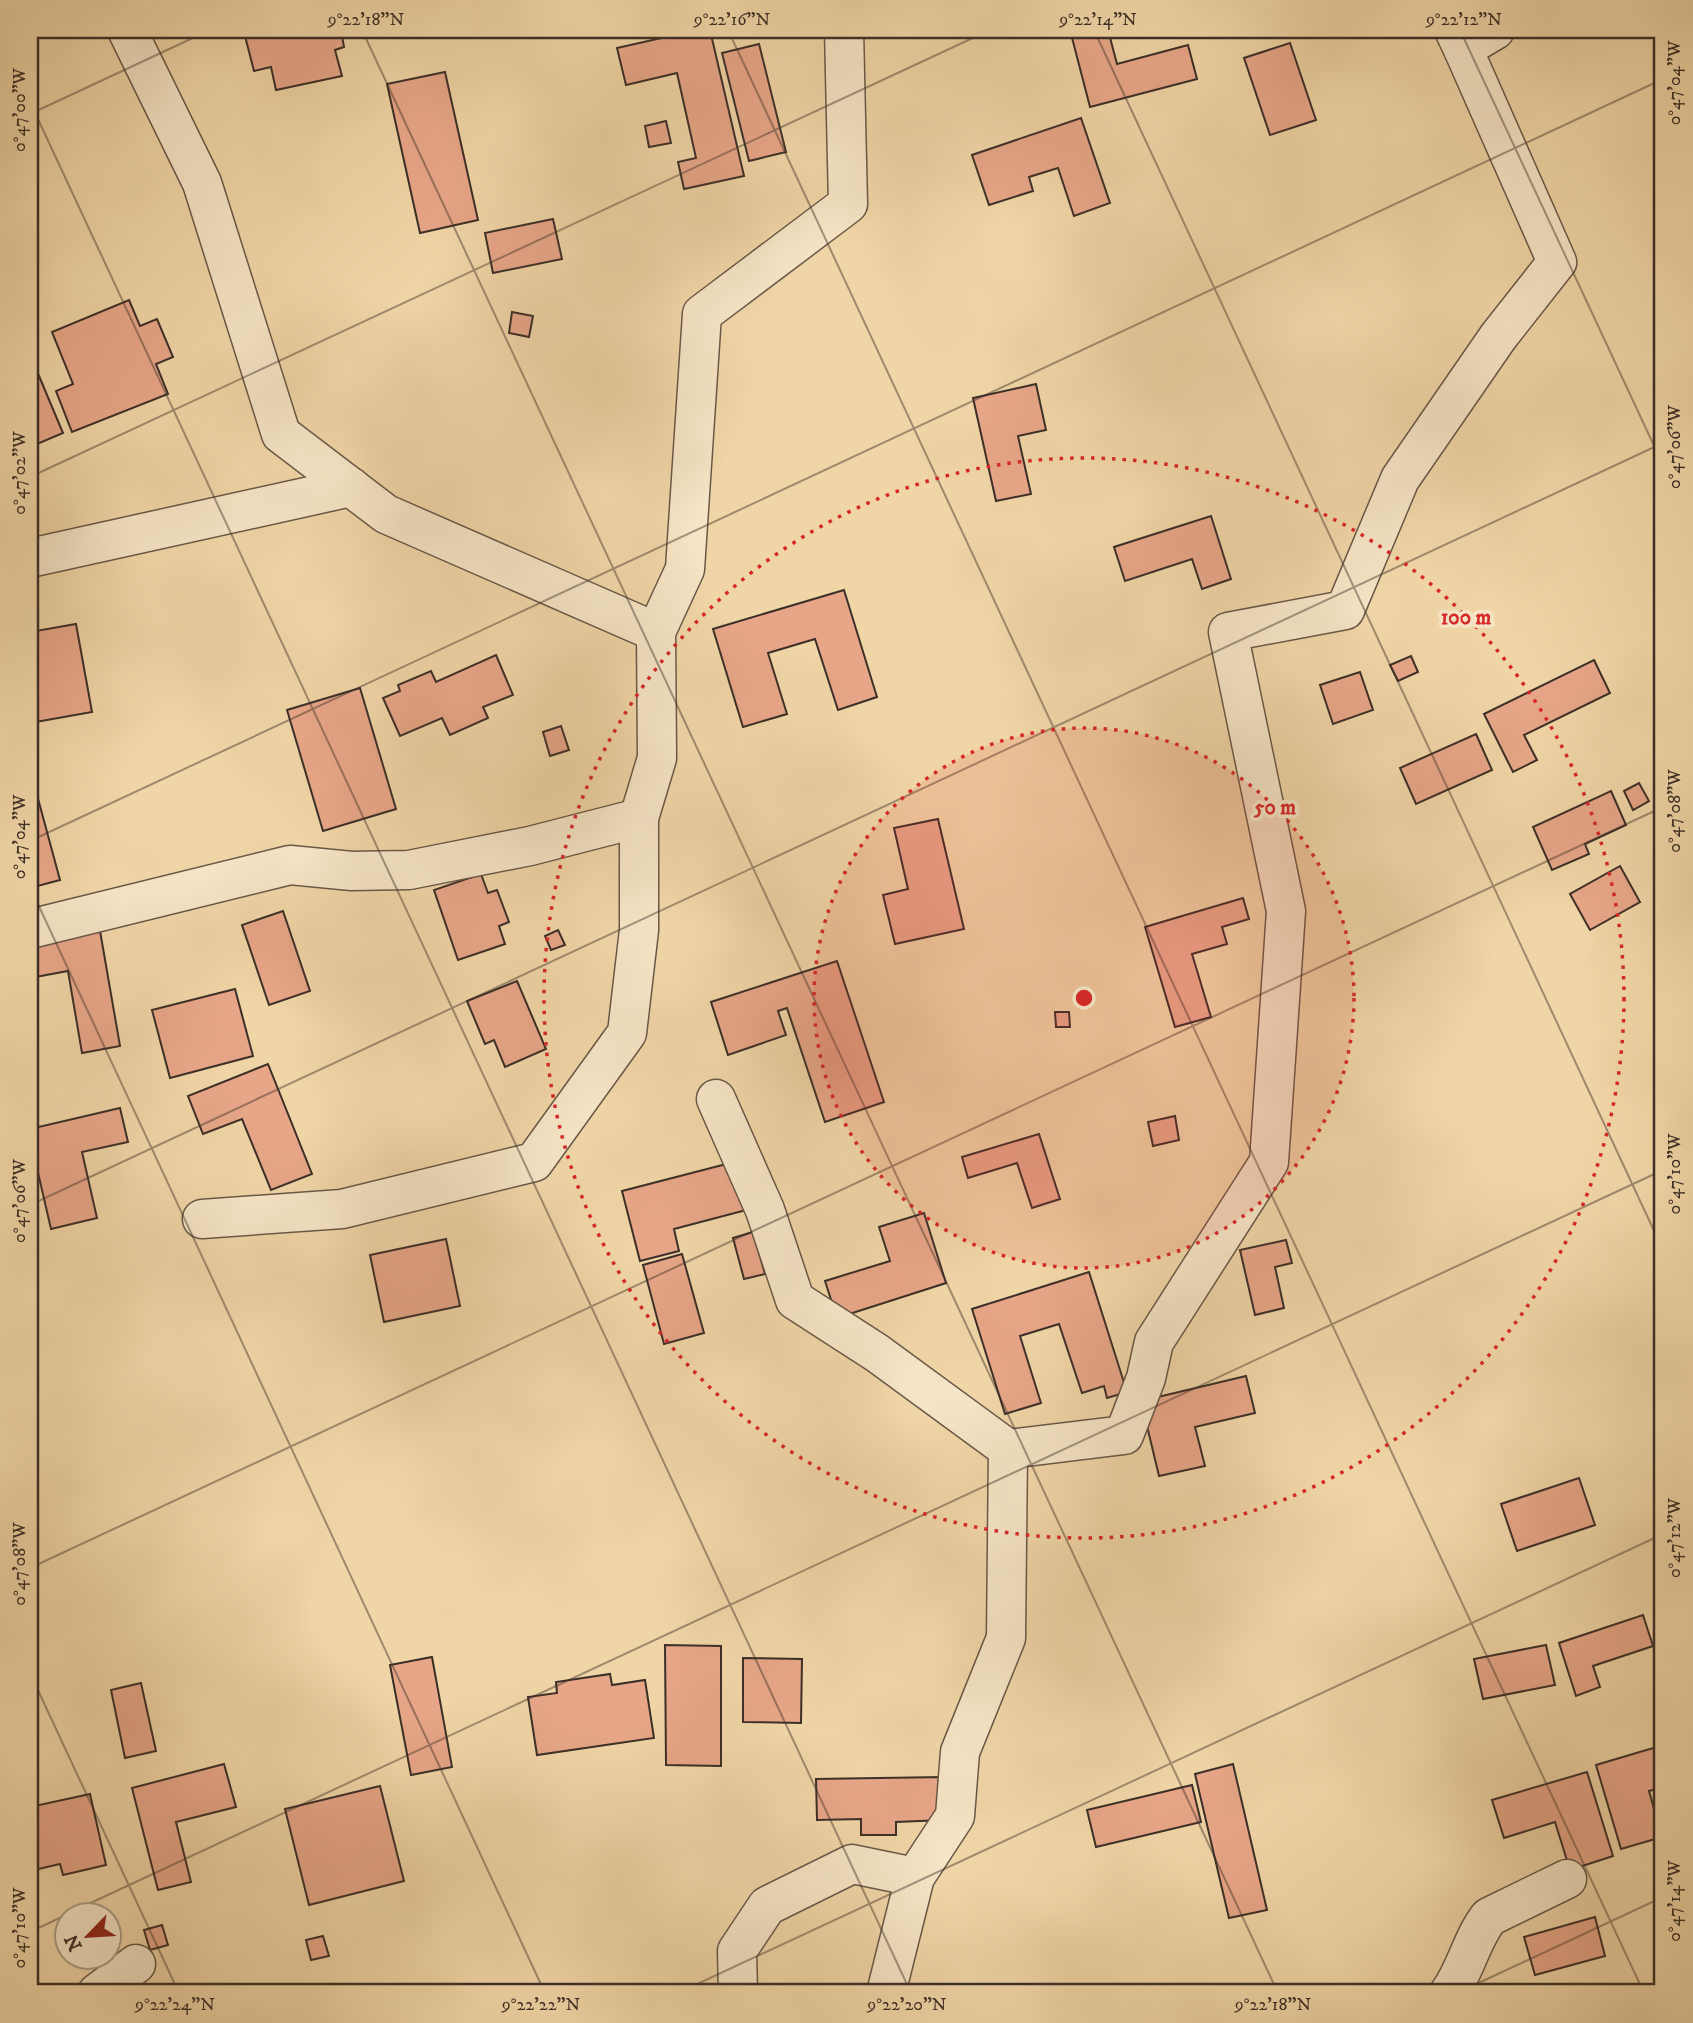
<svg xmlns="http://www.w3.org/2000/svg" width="1693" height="2023" viewBox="0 0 1693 2023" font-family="'IM FELL DW Pica',serif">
  <rect width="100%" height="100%" fill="#f0d5a6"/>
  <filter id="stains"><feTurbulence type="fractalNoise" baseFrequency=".00286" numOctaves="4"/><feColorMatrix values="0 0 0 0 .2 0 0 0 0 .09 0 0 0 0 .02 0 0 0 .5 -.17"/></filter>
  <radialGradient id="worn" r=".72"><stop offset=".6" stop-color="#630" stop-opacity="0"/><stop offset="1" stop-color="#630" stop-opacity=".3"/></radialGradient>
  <!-- building -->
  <g fill="#e7a688" stroke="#3c2f28" stroke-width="2">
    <path d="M266,30H341L344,47L335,50L342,76L276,90L271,67L254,71L245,36Z"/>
    <path d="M697,30H710L744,176L684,189L678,162L696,158L677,73L626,85L617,48Z"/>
    <path d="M1070,30H1108L1117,64L1188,45L1197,79L1090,107Z"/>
    <path d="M1290,43L1316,120L1270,135L1244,58Z"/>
    <path d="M759,44L786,152L749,161L722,53Z"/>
    <path d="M445,72L478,220L420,233L387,84Z"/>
    <path d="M1081,118L1110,203L1074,216L1058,168L1029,177L1033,191L989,205L972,155Z"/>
    <path d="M666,121L671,143L649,147L645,126Z"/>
    <path d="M553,219L562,259L493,273L485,233Z"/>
    <path d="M129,300L140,326L157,319L173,357L156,364L168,394L72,432L56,391L73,384L52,332Z"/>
    <path d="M512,312L533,316L529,337L509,333Z"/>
    <path d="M34,364L63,433L30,447V365Z"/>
    <path d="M1036,384L1046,430L1018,436L1031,494L996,501L973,398Z"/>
    <path d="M1211,516L1231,579L1202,589L1192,559L1125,581L1114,547Z"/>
    <path d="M844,590L877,697L838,710L815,639L768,653L787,714L743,727L713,629Z"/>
    <path d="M76,624L92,712L30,723V632Z"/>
    <path d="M496,655L513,695L483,707L488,718L450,735L442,718L400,736L383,698L400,691L398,685L431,671L436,682Z"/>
    <path d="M1411,656L1418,672L1398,681L1390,665Z"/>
    <path d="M1594,660L1610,693L1524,735L1537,760L1513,772L1484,714Z"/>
    <path d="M1360,672L1373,710L1333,724L1320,685Z"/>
    <path d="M360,688L396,809L323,831L287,710Z"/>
    <path d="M561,726L569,750L550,756L543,732Z"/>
    <path d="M1476,734L1492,770L1416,804L1400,768Z"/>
    <path d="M30,769L60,880L30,888Z"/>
    <path d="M1639,783L1649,801L1633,810L1624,791Z"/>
    <path d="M1611,791L1626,825L1585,844L1589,854L1552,870L1533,827Z"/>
    <path d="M938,819L964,929L895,944L883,895L908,889L894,828Z"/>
    <path d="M1620,866L1640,902L1590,930L1570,894Z"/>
    <path d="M481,874L488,893L497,890L509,922L499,926L505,944L458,960L434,890Z"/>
    <path d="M1243,898L1249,919L1222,927L1227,944L1192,954L1211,1017L1175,1027L1145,927Z"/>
    <path d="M283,911L310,991L269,1005L242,925Z"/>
    <path d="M99,925L120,1046L82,1053L68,971L30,978V937Z"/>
    <path d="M558,930L565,945L551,950L545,936Z"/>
    <path d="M837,961L884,1102L825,1122L787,1008L778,1011L786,1035L728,1055L711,1002Z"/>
    <path d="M517,981L546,1049L505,1067L494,1040L485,1044L467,1001Z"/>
    <path d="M235,989L253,1056L170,1078L152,1010Z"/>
    <path d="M1055,1012H1069L1070,1027H1056Z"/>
    <path d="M268,1064L312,1174L271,1190L242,1119L203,1134L188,1096Z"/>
    <path d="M120,1108L128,1142L82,1152L97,1218L51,1229L30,1138V1129Z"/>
    <path d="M1175,1116L1179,1140L1153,1146L1148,1122Z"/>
    <path d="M1039,1134L1060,1199L1032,1208L1017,1163L968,1178L962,1157Z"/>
    <path d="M738,1161L750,1209L674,1229L679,1251L640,1261L622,1191Z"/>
    <path d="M924,1213L946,1283L837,1318L825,1281L890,1261L879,1227Z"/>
    <path d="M753,1232L765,1274L744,1279L733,1238Z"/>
    <path d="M446,1239L460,1306L384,1322L370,1255Z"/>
    <path d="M1286,1240L1292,1263L1275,1267L1284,1308L1255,1315L1240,1250Z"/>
    <path d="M682,1254L704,1333L664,1344L643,1265Z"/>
    <path d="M1089,1272L1127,1392L1107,1398L1104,1386L1082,1393L1059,1324L1020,1336L1041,1403L1005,1414L972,1309Z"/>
    <path d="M1246,1376L1255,1413L1195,1427L1205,1466L1159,1476L1141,1401Z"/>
    <path d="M1579,1478L1595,1525L1517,1551L1501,1504Z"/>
    <path d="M1643,1615L1653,1646L1593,1666L1600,1687L1576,1696L1559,1643Z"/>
    <path d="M665,1645L721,1646V1766L666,1765Z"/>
    <path d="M1546,1645L1555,1685L1483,1699L1474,1659Z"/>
    <path d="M432,1657L452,1767L411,1775L390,1665Z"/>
    <path d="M743,1658L802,1659L801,1723L743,1722Z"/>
    <path d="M610,1674L612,1685L645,1680L654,1738L537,1755L528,1697L557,1693L556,1682Z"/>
    <path d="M141,1683L156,1751L125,1758L111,1690Z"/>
    <path d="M1663,1745V1787L1649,1791L1662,1837L1621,1849L1596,1765Z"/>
    <path d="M224,1764L236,1807L176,1822L191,1882L158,1890L132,1788Z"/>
    <path d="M1233,1764L1267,1910L1229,1918L1195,1774Z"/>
    <path d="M1587,1772L1613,1856L1570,1870L1555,1822L1504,1838L1492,1800Z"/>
    <path d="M943,1777L944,1820L896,1822V1835H861V1819L817,1820L816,1779Z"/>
    <path d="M1192,1785L1201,1822L1096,1847L1087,1810Z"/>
    <path d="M380,1786L404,1881L309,1905L285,1809Z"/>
    <path d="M90,1794L106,1865L63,1875L60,1864L30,1871V1807Z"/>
    <path d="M1595,1917L1605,1956L1535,1975L1524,1937Z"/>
    <path d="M162,1925L168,1945L150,1950L144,1930Z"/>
    <path d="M323,1936L329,1956L311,1960L306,1940Z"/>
    <path d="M1663,1939V1970L1654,1942Z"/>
  </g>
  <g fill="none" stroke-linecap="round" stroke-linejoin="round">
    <defs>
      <g id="minor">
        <path d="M127,30L202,183L281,434L386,514L656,632"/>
        <path d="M1454,30L1463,49L1495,30"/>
        <path d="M30,558L351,487"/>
        <path d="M30,929L290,865L352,871L409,870L530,846L639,818"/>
        <path d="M716,1099L765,1210L795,1300L877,1353L1008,1449L1124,1435L1146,1378L1154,1342L1269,1162L1286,911L1228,632L1345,610L1400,479L1498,337L1557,262L1463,49"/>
        <path d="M202,1219L342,1209L534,1162L627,1033L639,930V818L657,758L656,632L685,569L702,314L848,204L844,30"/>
        <path d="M97,1993L136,1964"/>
        <path d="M738,1993L737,1951L767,1906L852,1864L915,1877"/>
        <path d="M886,1993L915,1877L955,1816L960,1752L1006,1638L1008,1449"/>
        <path d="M1449,1993C1466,1970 1471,1940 1489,1917L1567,1879"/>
      </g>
    </defs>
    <!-- minor casing -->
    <use href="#minor" stroke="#695848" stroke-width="41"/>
    <!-- minor -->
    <use href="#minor" stroke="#f5e4c5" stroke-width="38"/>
  </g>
  <!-- ticks -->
  <path fill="none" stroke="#3c2f28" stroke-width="2" stroke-opacity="0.45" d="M362,30L1278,1993M728,30L1644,1993M1094,30L1663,1250M1460,30L1663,465M30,102L911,1993M30,114L210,30M30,477L990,30M30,841L1663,79M30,887L545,1993M30,1205L1663,443M30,1568L1663,807M30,1673L179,1993M67,1914L1663,1170M30,1932L66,1915M678,1993L1663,1534M1457,1993L1663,1897"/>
  <!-- distance rings -->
  <circle cx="1084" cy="998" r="270" fill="#d62828" fill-opacity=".12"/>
  <g fill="none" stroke="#d62828" stroke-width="3.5" stroke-dasharray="3.5 7">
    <circle cx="1084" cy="998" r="270"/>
    <circle cx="1084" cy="998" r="540"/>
  </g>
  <circle cx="1084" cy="998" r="10" fill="#d62828" stroke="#f5e4c5" stroke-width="3.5"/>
  <g font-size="21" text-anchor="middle" font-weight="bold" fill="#d62828" stroke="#f5e4c5" stroke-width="7" stroke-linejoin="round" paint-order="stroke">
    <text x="1466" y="624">100 m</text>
    <text x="1275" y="814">50 m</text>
  </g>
  <!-- margin -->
  <rect width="1693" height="2023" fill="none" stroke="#f0d5a6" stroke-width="77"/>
  <!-- north arrow -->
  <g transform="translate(88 1936) rotate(245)"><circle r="33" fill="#f5e4c5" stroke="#ab9c86" stroke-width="2"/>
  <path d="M0-5L12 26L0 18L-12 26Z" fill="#8f2418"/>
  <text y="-10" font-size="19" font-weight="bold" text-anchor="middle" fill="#3c2f28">N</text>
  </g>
  <rect x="38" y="38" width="1616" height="1946" fill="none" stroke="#3c2f28" stroke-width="2.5"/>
  <g font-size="18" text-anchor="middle" fill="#3c2f28">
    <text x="366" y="25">9°22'18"N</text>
    <text x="732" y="25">9°22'16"N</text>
    <text x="1098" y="25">9°22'14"N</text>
    <text x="1464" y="25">9°22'12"N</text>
    <text transform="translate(1674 83) rotate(-90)" y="6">0°47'04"W</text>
    <text transform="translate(19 110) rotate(-90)" y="6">0°47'00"W</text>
    <text transform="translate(1674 447) rotate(-90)" y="6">0°47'06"W</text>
    <text transform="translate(19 473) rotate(-90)" y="6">0°47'02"W</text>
    <text transform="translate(1674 811) rotate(-90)" y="6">0°47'08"W</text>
    <text transform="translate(19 837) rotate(-90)" y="6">0°47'04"W</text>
    <text transform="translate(1674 1174) rotate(-90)" y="6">0°47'10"W</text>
    <text transform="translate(19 1201) rotate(-90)" y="6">0°47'06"W</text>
    <text transform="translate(1674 1538) rotate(-90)" y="6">0°47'12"W</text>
    <text transform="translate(19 1564) rotate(-90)" y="6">0°47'08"W</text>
    <text transform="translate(1674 1901) rotate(-90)" y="6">0°47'14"W</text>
    <text transform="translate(19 1928) rotate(-90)" y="6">0°47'10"W</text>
    <text x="175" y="2010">9°22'24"N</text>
    <text x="541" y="2010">9°22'22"N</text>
    <text x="907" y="2010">9°22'20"N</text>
    <text x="1273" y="2010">9°22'18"N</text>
  </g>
  <rect width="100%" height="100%" filter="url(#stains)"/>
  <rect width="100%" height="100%" fill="url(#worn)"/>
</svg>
